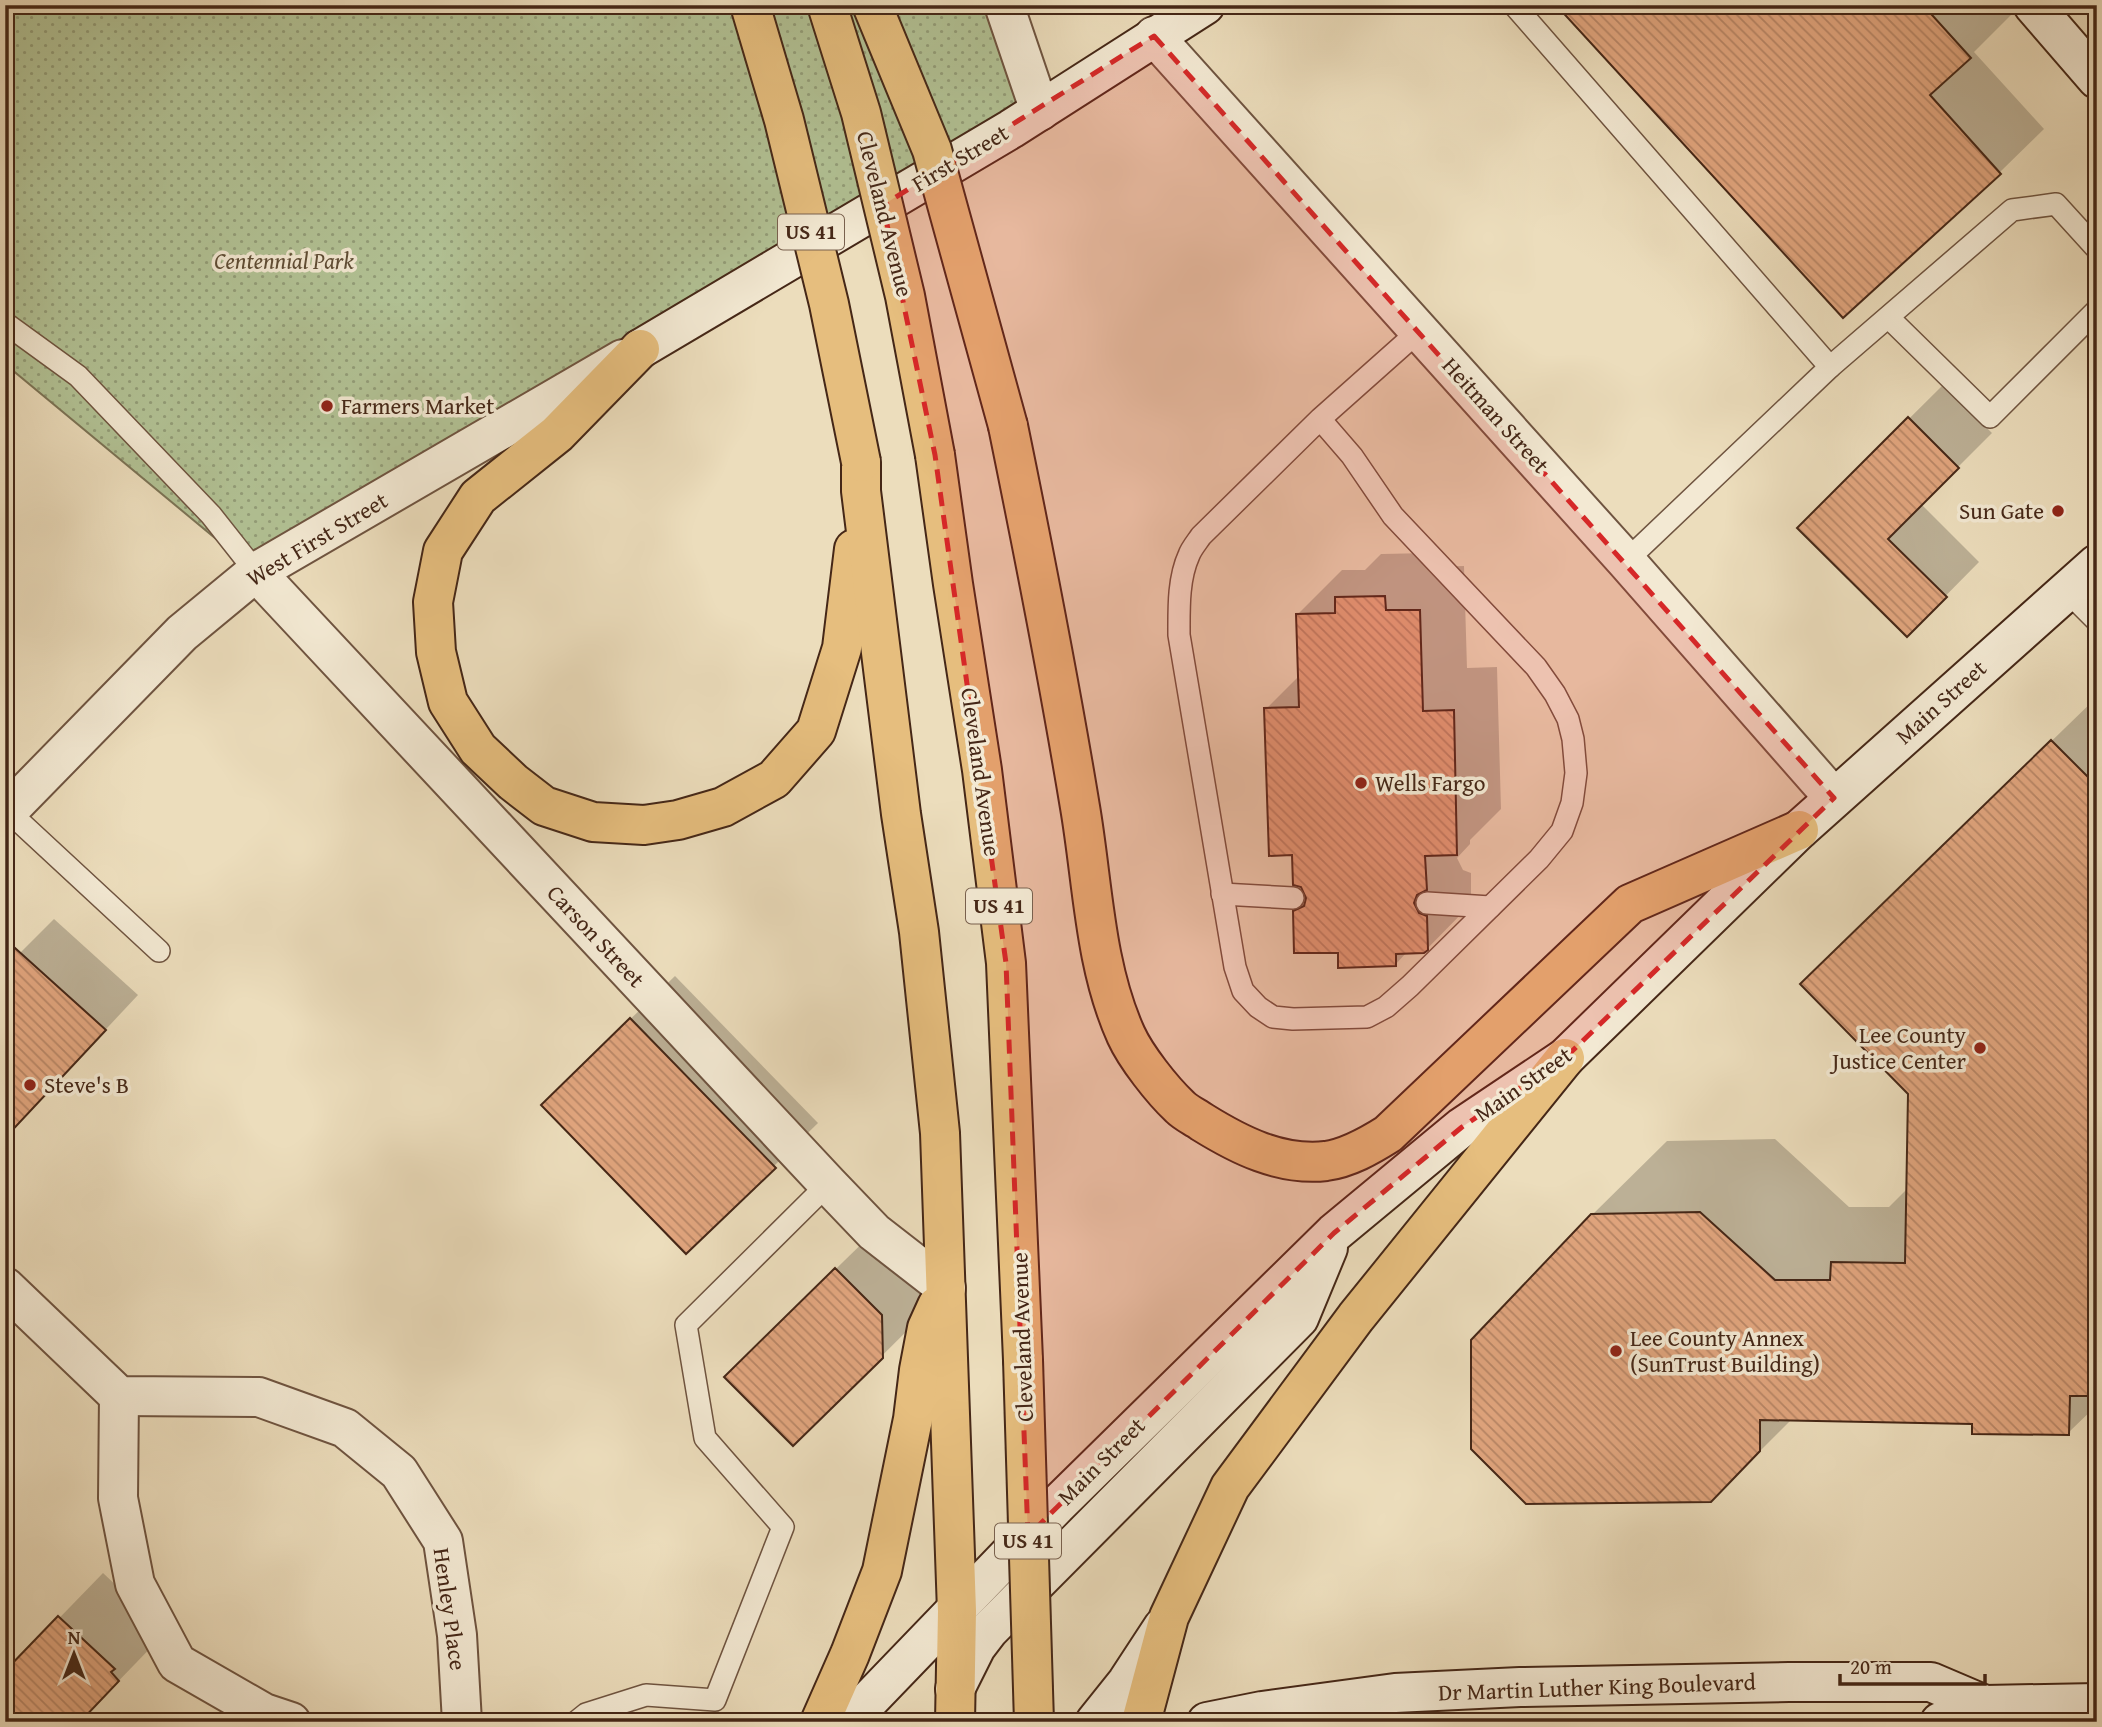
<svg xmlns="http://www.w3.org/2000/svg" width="2102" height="1727" viewBox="0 0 2102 1727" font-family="'Gentium Book Plus',serif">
  <defs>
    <pattern id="park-dots" width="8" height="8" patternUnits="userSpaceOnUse" patternTransform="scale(1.75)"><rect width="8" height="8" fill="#b2c295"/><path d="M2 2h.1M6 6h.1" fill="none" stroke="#939e79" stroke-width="1.8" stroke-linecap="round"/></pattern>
    <pattern id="building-back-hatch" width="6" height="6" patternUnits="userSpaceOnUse" patternTransform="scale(1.75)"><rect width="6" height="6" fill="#e1a57e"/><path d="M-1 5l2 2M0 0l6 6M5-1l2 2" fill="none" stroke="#b88666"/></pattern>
  </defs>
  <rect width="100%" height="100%" fill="#ecddbc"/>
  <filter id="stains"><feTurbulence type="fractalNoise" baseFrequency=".00286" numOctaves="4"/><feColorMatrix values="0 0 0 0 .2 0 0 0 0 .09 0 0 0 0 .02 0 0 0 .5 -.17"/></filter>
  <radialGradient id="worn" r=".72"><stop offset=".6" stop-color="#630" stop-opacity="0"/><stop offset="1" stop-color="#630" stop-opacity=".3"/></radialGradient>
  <!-- park -->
  <path fill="url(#park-dots)" stroke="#7c7456" stroke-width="2" d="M5,5H1004L1040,111L256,572L5,364Z"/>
  <!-- shadow -->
  <g fill="#0003">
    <path d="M1559,5H2007L2013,13L1974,52L2044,129L2000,172L1843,316Z"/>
    <path d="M1943,385L1992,433L1921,504L1979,562L1907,635L1799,528Z"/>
    <path d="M1428,553L1429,567L1464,566L1467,668L1497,667L1501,809L1470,840V844L1457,858L1463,870L1471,873V904L1424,952H1407L1395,965L1340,951L1295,912L1308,899L1294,853L1266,709L1300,675L1298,614L1342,570H1365L1381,554Z"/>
    <path d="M2097,697V1405L2068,1433L1974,1422L1792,1419L1711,1500L1592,1215L1667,1141L1775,1139L1849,1207H1889L1907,1189L1910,1093L1877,910Z"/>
    <path d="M54,919L138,995L5,1137L20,953Z"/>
    <path d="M675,976L818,1123L686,1252L587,1061Z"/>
    <path d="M880,1226L925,1271L926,1312L793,1444L770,1333Z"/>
    <path d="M103,1573L157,1624L162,1636L79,1722L5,1674Z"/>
  </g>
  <!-- building -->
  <g fill="url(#building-back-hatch)" stroke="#452717" stroke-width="2">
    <path d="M1556,5H1923L1971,58L1930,95L2001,174L1843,318Z"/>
    <path d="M1908,417L1959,468L1888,539L1947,597L1907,637L1797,528Z"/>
    <path d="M1385,596L1386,610H1420L1423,711L1454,710L1457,855L1425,856L1427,890L1417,895L1414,903L1419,913L1427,916L1428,950L1424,953L1396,954V966L1338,968V953H1294L1293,911L1304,906L1306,898L1301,887L1293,885L1292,855L1269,856L1264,708L1299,707L1296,614L1335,613V597Z"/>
    <path d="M2051,740L2097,786V1396H2070L2069,1435L1972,1434V1424L1760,1420V1451L1711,1502L1526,1504L1471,1449V1340L1591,1214L1700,1212L1775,1280H1830L1831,1262L1905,1263L1908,1094L1800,984Z"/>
    <path d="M5,939L106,1030L5,1138Z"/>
    <path d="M630,1018L776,1168L686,1254L541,1105Z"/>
    <path d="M835,1268L882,1315L883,1358L793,1446L724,1377Z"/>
    <path d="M58,1616L115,1669L111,1672L119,1681L80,1722H5V1671Z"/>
  </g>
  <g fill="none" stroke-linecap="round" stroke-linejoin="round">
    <defs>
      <g id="service">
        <path d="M1514,5L1830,367L1626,561"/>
        <path d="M1889,318L1990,417L2097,310"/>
        <path d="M5,323L78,376L211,515L256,572"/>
        <path d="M1830,367L2012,210L2056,204L2097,249"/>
        <path d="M1320,419L1352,456L1393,516L1536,667L1555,694L1568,719L1573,739L1576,773L1572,803L1562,831L1539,859L1410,986L1386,1007L1367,1017L1293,1019L1273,1017L1258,1007L1243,991L1235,967L1179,635C1179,609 1178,579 1189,555C1191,549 1197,542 1201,536L1320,419L1420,330"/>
        <path d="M2067,591L2097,621"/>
        <path d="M8,811L159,951"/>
        <path d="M1222,894L1293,898"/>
        <path d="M1427,903L1490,907"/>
        <path d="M576,1722L586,1714L646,1695L715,1700L783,1527L705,1438L686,1325L828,1184"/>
      </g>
      <g id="minor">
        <path d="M1004,5L1040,111"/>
        <path d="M1154,36L1626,561L1834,798"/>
        <path d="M256,572L828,1184L874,1232L946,1288"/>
        <path d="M5,814L182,633L256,572L623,359"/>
        <path d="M5,1287L119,1396L259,1397L345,1428L399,1472L443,1541L457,1635L462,1722"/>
        <path d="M119,1396L118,1498L135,1584L177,1663L264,1713L291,1722"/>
      </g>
      <g id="secondary">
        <path d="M2033,5L2097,79"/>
        <path d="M640,349L1011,129L1205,5"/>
        <path d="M955,1689L976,1647L989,1630L1299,1318L1328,1248"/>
        <path d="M848,1722L1056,1506L1334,1233L1462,1127L1565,1058L1799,830L2097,564"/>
        <path d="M1095,1722L1127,1682L1163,1627"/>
        <path d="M1207,1722L1262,1711L1395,1693L1520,1687L1789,1682H1931L1985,1705"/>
        <path d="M1940,1722L1985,1705L2097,1703"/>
      </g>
      <g id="primary">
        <path d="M640,349L557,434L478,497L443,551L433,602L436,652L448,702L478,749L513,782L544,806L593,822L644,825L678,820L723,807L774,779L816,731L842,648L854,549"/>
        <path d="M1008,426C1034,553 1059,680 1080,807C1093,883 1094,964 1126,1035C1136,1057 1162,1090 1180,1107C1186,1113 1195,1117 1202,1122C1239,1145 1280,1166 1326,1161C1348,1158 1369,1146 1388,1134L1630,904L1799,830"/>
        <path d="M935,455L953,584L982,770L1006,963L1023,1360"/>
        <path d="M861,462V491L901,814L919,932L940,1133L957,1611L955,1722"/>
        <path d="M820,1722L850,1654L882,1571L913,1419L919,1370L927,1328L937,1306"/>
        <path d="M1141,1722L1169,1617L1230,1487L1356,1317L1565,1058"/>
      </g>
    </defs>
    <!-- service casing -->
    <use href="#service" stroke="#6f5440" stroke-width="24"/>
    <!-- minor casing -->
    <use href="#minor" stroke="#6f5440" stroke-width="42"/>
    <!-- secondary casing -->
    <use href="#secondary" stroke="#452717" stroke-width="42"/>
    <!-- primary casing -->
    <use href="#primary" stroke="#452717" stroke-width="42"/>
    <!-- service -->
    <use href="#service" stroke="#f3e9d3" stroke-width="21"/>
    <!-- minor -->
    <use href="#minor" stroke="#f3e9d3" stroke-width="38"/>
    <!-- secondary -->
    <use href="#secondary" stroke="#f3e9d3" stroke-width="38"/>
    <!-- primary -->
    <use href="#primary" stroke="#e6be7e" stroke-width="38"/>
    <defs>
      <g id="primary-bridge">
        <path d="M750,5L784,120L829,304L861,462"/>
        <path d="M827,5L861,113L905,296L935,455"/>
        <path d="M872,5L932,150L1008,426"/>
        <path d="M1023,1360L1034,1722"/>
      </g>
    </defs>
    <!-- primary-bridge casing -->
    <use href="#primary-bridge" stroke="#452717" stroke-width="42" stroke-linecap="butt"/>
    <!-- primary-bridge -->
    <use href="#primary-bridge" stroke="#e6be7e" stroke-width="38"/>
  </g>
  <!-- marked area -->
  <path fill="#d62828" fill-opacity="0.2" stroke="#d62828" stroke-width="5" stroke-dasharray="14 9" stroke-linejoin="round" d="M1154,36L1834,798L1565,1058L1462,1127L1334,1233L1028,1536L1006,963L935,455L883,205Z"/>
  <!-- markers -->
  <g fill="#8f2418" stroke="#f3e9d3" stroke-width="2.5">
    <circle cx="327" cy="406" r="7"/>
    <circle cx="2058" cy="511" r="7"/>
    <circle cx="1361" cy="783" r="7"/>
    <circle cx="1980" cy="1048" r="7"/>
    <circle cx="30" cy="1085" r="7"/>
    <circle cx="1616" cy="1351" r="7"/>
  </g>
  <g text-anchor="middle" stroke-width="7" stroke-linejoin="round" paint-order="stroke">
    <!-- shield labels -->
    <g fill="#f3e9d3" stroke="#79614f" stroke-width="2">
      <rect x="778" y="214.5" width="66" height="35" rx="5"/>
      <rect x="966" y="888.5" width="66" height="35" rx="5"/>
      <rect x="995" y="1523.5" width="66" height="35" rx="5"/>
    </g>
    <g font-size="21" font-weight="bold" fill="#452717">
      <text x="811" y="239">US 41</text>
      <text x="999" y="913">US 41</text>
      <text x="1028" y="1548">US 41</text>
    </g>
    <!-- street labels -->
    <g font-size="23" fill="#452717" stroke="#f3e9d3">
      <text transform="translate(960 158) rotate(-31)" y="8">First Street</text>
      <text transform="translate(885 214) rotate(76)" y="8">Cleveland Avenue</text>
      <text transform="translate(1496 415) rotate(48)" y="8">Heitman Street</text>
      <text transform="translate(317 539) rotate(-31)" y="8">West First Street</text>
      <text transform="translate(1941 702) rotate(-42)" y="8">Main Street</text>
      <text transform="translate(981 772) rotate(82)" y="8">Cleveland Avenue</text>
      <text transform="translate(596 936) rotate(47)" y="8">Carson Street</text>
      <text transform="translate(1523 1084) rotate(-35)" y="8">Main Street</text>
      <text transform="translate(1022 1337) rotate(-92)" y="8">Cleveland Avenue</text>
      <text transform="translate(1101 1461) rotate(-45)" y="8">Main Street</text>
      <text transform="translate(450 1609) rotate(82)" y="8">Henley Place</text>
      <text transform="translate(1597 1687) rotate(-2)" y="8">Dr Martin Luther King Boulevard</text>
    </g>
    <!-- park labels -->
    <g font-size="23" font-style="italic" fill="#604e36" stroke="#f3e9d3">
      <text x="284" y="269">Centennial Park</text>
    </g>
    <!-- poi labels -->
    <g font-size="23" fill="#452717" stroke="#f3e9d3" text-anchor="start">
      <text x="341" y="414">Farmers Market</text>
      <text x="2044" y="519" text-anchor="end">Sun Gate</text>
      <text x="1375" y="791">Wells Fargo</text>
      <text x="1966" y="1043" text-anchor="end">Lee County<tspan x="1966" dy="26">Justice Center</tspan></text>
      <text x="44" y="1093">Steve's B</text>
      <text x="1630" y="1346">Lee County Annex<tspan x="1630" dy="26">(SunTrust Building)</tspan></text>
    </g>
  </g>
  <!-- margin -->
  <rect width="2102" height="1727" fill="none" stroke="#ecddbc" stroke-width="28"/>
  <rect x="7" y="7" width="2088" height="1713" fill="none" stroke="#452717" stroke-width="3.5"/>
  <rect x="14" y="14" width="2074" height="1699" fill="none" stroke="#452717" stroke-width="2"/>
  <!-- north arrow -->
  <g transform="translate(74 1654)" stroke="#f3e9d3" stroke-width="5" paint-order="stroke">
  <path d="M0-5L12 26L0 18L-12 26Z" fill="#452717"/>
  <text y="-10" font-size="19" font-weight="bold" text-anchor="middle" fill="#452717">N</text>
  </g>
  <!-- scale -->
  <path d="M1840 1674v10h145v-10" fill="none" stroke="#452717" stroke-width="3.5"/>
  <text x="1850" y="1674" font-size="21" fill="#452717" stroke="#f3e9d3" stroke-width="5" paint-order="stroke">20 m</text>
  <rect width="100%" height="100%" filter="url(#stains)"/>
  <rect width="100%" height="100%" fill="url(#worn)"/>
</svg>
